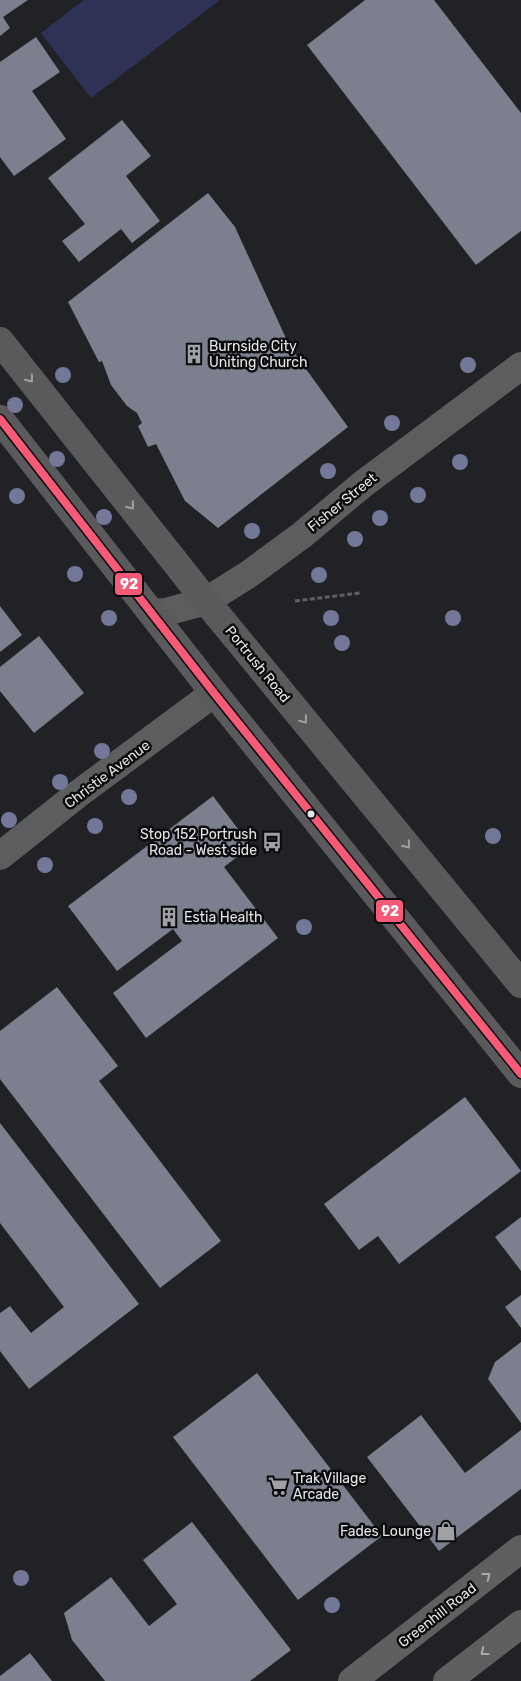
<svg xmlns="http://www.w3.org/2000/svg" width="521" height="1681" viewBox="0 0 521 1681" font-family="Rubik,sans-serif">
  <rect width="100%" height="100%" fill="#212226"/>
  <!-- pitch -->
  <path fill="#2f3257" d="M84,0H220L91,98L41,33Z"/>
  <!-- building -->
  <g fill="#7c7f8e">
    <path d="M0,0H28L3,17L10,28L0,36Z"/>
    <path d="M365,0H434L521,113V231L476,265L307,45Z"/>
    <path d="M36,37L60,72L32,91L66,139L14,176L0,157V62Z"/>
    <path d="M122,120L151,156L126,176L160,221L132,243L121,229L79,262L62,241L85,224L48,178Z"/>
    <path d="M208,193L235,227L290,347L348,427L218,528L185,501L156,444L148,447L138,426L142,423L137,413L127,406L111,385L102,361L99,362L68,302Z"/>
    <path d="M0,606L22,635L0,652Z"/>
    <path d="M39,636L84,693L34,733L0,691V667Z"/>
    <path d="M213,796L251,846L224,867L278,938L146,1038L113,993L182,941L173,929L117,971L68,906Z"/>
    <path d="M57,987L118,1066L99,1081L221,1241L160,1288L0,1079V1031Z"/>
    <path d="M465,1097L521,1171L399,1264L378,1236L359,1250L324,1204Z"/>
    <path d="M0,1123L139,1304L29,1389L0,1351V1313L10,1306L31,1333L64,1307L0,1223Z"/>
    <path d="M521,1217V1271L495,1237Z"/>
    <path d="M521,1295V1328L505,1307Z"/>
    <path d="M521,1342V1423L488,1379L495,1362Z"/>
    <path d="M257,1373L382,1536L298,1600L173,1437Z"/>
    <path d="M421,1415L465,1473L521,1430V1489L439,1551L367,1457Z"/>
    <path d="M192,1522L291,1650L250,1681H105L72,1640L64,1613L111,1577L149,1626L177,1604L143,1560Z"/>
    <path d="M30,1653L52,1681H0V1676Z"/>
  </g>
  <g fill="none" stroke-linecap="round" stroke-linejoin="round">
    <!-- path -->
    <path stroke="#5f5f61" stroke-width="3" stroke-dasharray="5 2.5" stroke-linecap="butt" d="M295,601L360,593"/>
    <!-- street -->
    <g stroke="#5c5d5f" stroke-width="28">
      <path d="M152,613L166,612L206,601L249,574L302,535L363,484L521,366"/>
      <path d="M0,856L78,794L214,693"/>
    </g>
    <!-- secondary -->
    <g stroke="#5f5f62" stroke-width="28">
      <path d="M352,1681L521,1549"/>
      <path d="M447,1681L521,1624"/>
    </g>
    <!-- highway -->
    <g stroke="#5a5a5d" stroke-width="28">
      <path d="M0,341L206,601L521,984"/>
      <path d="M0,419L214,693L521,1074"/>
    </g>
    <defs>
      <path id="bus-1" d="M0,419L214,693L521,1074"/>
    </defs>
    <!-- bus-1 casing -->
    <use href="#bus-1" stroke="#0b0b0e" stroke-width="11"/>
    <!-- bus-1 -->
    <use href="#bus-1" stroke="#f75a77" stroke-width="8"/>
  </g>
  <!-- trees -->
  <g fill="#737898">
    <circle cx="468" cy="365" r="8"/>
    <circle cx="63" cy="375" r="8"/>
    <circle cx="15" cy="405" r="8"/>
    <circle cx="392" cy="423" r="8"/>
    <circle cx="57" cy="459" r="8"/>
    <circle cx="460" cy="462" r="8"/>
    <circle cx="328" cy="471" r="8"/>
    <circle cx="418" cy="495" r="8"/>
    <circle cx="17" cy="496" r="8"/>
    <circle cx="104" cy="517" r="8"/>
    <circle cx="380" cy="518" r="8"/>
    <circle cx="252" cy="531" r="8"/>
    <circle cx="355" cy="539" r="8"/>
    <circle cx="75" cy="574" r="8"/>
    <circle cx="319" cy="575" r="8"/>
    <circle cx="109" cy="618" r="8"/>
    <circle cx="331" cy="618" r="8"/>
    <circle cx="453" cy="618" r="8"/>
    <circle cx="342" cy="643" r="8"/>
    <circle cx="102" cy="751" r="8"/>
    <circle cx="60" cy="782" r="8"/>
    <circle cx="129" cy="797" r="8"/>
    <circle cx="9" cy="820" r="8"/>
    <circle cx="95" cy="826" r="8"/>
    <circle cx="493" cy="836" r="8"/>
    <circle cx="45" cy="865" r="8"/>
    <circle cx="304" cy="927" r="8"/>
    <circle cx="21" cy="1578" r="8"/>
    <circle cx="332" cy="1605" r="8"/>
  </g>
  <!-- one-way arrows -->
  <defs><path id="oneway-chevron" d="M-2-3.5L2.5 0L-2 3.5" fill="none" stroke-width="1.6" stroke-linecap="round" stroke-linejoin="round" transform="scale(1.25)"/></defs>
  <g stroke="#9fa0a3">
    <use href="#oneway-chevron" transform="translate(30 379) rotate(52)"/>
    <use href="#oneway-chevron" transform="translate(131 506) rotate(52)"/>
    <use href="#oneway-chevron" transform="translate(304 720) rotate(51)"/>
    <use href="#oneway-chevron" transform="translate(407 845) rotate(51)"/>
  </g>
  <g stroke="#a8a9ac">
    <use href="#oneway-chevron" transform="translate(487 1576) rotate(-38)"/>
    <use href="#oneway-chevron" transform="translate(484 1652) rotate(142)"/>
  </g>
  <!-- icons -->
  <defs>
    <symbol id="building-bare" viewBox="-9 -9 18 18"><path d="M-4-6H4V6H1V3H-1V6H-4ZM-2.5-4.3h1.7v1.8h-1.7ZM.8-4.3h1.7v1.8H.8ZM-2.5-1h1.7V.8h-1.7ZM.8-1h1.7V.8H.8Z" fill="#a0a1a5" stroke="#0b0b0e" stroke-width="2.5" paint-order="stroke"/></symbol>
    <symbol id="bus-bare" viewBox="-9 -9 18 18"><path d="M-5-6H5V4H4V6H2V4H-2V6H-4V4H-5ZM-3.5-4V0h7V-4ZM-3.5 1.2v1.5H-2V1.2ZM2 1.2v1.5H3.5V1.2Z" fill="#a0a1a5" stroke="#0b0b0e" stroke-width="2.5" paint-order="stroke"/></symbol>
    <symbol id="supermarket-bare" viewBox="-9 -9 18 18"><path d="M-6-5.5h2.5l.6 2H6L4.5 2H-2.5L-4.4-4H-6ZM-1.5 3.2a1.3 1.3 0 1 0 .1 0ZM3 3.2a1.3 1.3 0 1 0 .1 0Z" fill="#a0a1a5" stroke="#0b0b0e" stroke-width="2.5" paint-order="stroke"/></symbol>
    <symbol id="shop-bare" viewBox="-9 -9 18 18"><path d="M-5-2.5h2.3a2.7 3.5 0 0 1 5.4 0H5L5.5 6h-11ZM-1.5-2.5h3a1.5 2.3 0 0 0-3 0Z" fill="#a0a1a5" stroke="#0b0b0e" stroke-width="2.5" paint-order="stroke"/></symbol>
  </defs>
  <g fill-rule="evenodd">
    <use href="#building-bare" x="180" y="340" width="28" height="28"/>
    <use href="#bus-bare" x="258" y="828" width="28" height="28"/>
    <use href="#building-bare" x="155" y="903" width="28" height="28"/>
    <use href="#supermarket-bare" x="264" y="1472" width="28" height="28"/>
    <use href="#shop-bare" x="432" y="1517" width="28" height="28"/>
  </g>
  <!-- markers -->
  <circle fill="#e4e5e9" stroke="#0b0b0e" stroke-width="2" cx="311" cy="814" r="4.5"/>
  <g text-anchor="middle" stroke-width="5" stroke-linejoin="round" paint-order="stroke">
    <!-- poi labels -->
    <g font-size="14" fill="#e4e5e9" stroke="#0b0b0e" text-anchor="start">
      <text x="209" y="351">Burnside City<tspan x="209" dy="16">Uniting Church</tspan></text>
      <text x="257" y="839" text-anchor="end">Stop 152 Portrush<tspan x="257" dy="16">Road - West side</tspan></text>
      <text x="184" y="922">Estia Health</text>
      <text x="293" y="1483">Trak Village<tspan x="293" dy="16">Arcade</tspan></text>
      <text x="431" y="1536" text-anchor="end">Fades Lounge</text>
    </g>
    <!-- street labels -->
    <g font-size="14" fill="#e4e5e9" stroke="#0b0b0e">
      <text transform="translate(342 502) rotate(-39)" y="5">Fisher Street</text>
      <text transform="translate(258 664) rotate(51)" y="5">Portrush Road</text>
      <text transform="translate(107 774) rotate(-37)" y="5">Christie Avenue</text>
      <text transform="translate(437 1615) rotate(-38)" y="5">Greenhill Road</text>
    </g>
  </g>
  <g stroke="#0b0b0e" stroke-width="2">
    <rect x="114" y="572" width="29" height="24" rx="5" fill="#f75a77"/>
    <rect x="375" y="899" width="29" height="24" rx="5" fill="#f75a77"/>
  </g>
  <g font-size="14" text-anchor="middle" font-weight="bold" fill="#fff">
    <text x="129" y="589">92</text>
    <text x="390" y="916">92</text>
  </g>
</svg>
